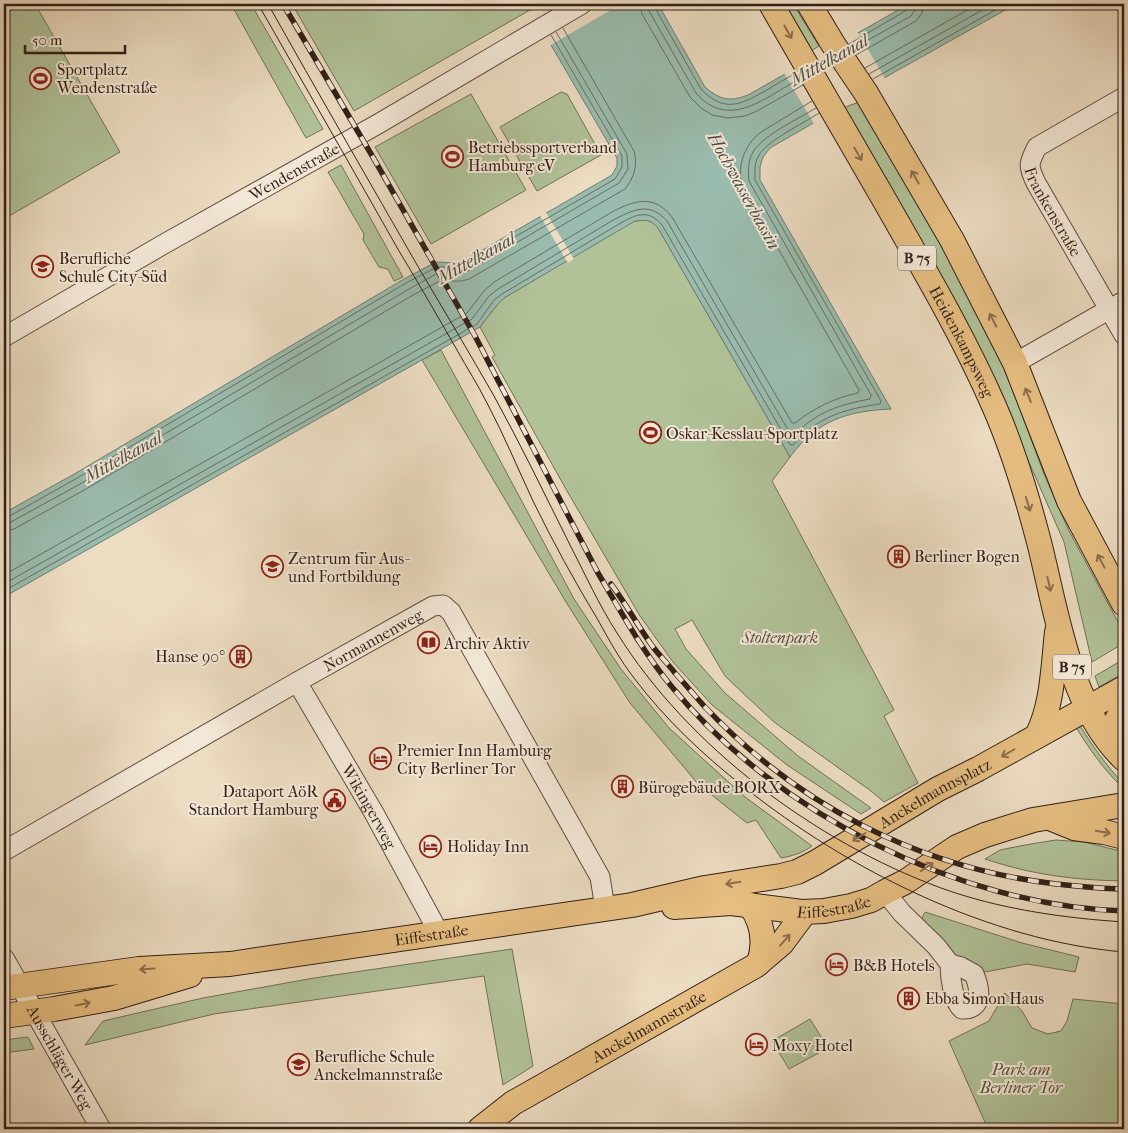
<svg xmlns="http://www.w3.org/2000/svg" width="1128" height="1133" viewBox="0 0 1128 1133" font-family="'IM FELL French Canon',serif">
  <rect width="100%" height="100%" fill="#ecdcc2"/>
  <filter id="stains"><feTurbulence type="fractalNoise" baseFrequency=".004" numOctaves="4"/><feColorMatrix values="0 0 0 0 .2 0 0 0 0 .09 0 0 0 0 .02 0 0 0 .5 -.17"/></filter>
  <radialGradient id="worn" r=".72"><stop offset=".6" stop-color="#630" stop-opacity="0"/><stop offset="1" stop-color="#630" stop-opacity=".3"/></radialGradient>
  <!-- green -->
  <g fill="#b1c299" stroke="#717058">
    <path d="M4,4H35L120,152L4,219Z"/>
    <path d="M231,4H251L323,129L306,138Z"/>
    <path d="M292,4H527L530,10L354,111Z"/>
    <path d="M784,4H793L819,46L811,51Z"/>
    <path d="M561,92L567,94L601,155L537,191L500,127Z"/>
    <path d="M471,94L526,190L431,244L375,147Z"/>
    <path d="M859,102L958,275L1003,364L1044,474L1069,531L1124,633V643L1092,662L1064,542L996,387L843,108Z"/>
    <path d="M341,165L403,277L394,281L388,269L379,267L363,240L364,234L328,172Z"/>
    <path d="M647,220L653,223L658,228L790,457L772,481L894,710L884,716L918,783L884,802L871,791L774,722L745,695L725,676L692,620L675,629L686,649L725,693L798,756L871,808L861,814L787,765L712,705L673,662L640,616L567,491L492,357L495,355L480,327C488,317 495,306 504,298L621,228L635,221Z"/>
    <path d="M441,350L574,599L621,669L669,728L745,797L812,846C803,853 792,856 781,858L756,820L747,823L698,784L630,703L566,602L422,360Z"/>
    <path d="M1124,659V673L1099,687L1095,676Z"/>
    <path d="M1079,724C1092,745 1105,764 1122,782V787C1103,769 1089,748 1075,726Z"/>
    <path d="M1056,840L1084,842L1124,852V881C1074,880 1033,875 985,859L1000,850L1025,845Z"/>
    <path d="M925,912L1022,943L1079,957L1075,972L1027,964L985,972L947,952L920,922Z"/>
    <path d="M512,949L533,1066L503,1085L484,976L214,1014L85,1045L103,1021L203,998L314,978Z"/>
    <path d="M1005,993L1022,1011L1032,1028L1048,1034L1061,1031L1067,1021L1073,999L1124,1004V1125L1096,1129H988L949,1041L989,1021Z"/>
    <path d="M810,1019L828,1048L789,1069L772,1041Z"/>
    <path d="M28,1037L34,1049L4,1053V1040Z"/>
  </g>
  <!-- water -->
  <path fill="#9abcae" stroke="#707d71" d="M527,4H658L705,87C720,100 730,102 748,95L909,4H1016L884,78L810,125L770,148L763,157L760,167V180L891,409C848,411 817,420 790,457L658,228C650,219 646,220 635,221L504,298C495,306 488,317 480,327L4,597V513L76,473L404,279L436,262L460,263L612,175L617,166V158Z"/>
  <!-- pier -->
  <g fill="#ecdcc2">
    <path d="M543,4H621L549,46L529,12Z"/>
    <path d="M857,31L886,80L814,124L784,73Z"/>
    <path d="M545,211L574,259L568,263L539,214Z"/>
  </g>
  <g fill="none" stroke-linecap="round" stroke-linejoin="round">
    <!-- shore -->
    <g stroke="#666e62" stroke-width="1">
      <path d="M640,4L642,14L690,97L701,108L712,115L728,118L745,116L757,111L803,85"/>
      <path d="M648,4L649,11L696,93C729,131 766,97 799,79"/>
      <path d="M654,4L655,8L701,89C724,113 740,105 765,91C775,85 785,79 796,73"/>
      <path d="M849,44L907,10L910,8V4"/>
      <path d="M852,49L911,16L915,10L916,4"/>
      <path d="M856,55L916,21L922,13L924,4"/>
      <path d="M865,68L978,4"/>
      <path d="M869,74L993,4"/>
      <path d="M873,79L1006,4"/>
      <path d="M4,517H8L79,477L406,283L437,267H463L615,179L622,167V156L551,35"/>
      <path d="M4,524L11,522L82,483L409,289L438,273L460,274L466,272L619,183L628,169L627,154L556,32"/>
      <path d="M4,531L14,529L86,489L413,295L440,281H462L469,279L625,189C634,178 638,165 634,151L563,28"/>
      <path d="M4,575L467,313L484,291L494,282L612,212C635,200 654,194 672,217L792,423H795C814,408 834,398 858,393L859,390L744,189C735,169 744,145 761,132L812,101"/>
      <path d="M4,584L472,319L489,296L498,289L615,219C635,209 650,202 667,221L791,435H794C817,412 838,405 870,399L871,395L749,181C748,172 748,163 752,154C759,137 800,118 816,108"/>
      <path d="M4,591L477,324L494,300L502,294L619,224C635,215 648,208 662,225L790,445H793C817,417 844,409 880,404L881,401L755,180C755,172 754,164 758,157C764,142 804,123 819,113"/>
    </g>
    <defs>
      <g id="minor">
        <path id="s1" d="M1124,97L1037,147C1028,164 1028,166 1036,183L1124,335"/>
        <path id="s2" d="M4,337L164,244L378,124L582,4"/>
        <path d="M1015,363L1124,301"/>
        <path id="s3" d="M297,682L374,813L439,933"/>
        <path id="s4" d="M4,851L297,682L433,606L443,605L451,612L600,877L605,908"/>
        <path d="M885,892L902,913L936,946L950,964L961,967L974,974C980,988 984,1010 962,1009C953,1002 950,976 950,964"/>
        <path id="s5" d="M4,958L101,1129"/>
      </g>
      <g id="major">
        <path id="s6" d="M771,4C809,70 847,135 885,201C923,268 963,335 994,406C1013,449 1027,496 1039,542C1057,613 1069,706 1124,759"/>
        <path d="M809,4L833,44L866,93L952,240L1015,363L1069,501L1124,604"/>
        <path d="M1037,736C1053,704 1053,667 1057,632"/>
        <path d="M1122,752C1113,736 1112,723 1124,708"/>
        <path d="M1052,819L1074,828L1104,832L1124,837"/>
        <path d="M750,905C763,923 766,942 759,963"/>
        <path id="s7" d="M674,907L731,903L802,912L824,911L851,906L871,900L885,892L905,882L957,847L985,835L1033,820L1124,805"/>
        <path id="s8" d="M4,988L139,969L230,964L632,905L705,888L781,876L797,872L815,863L938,789L978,769L1124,688"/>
        <path d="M4,1016L54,1009L114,998L190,975"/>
        <path id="s9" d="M480,1129L513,1103L755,966L782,943L805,912"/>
      </g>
    </defs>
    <!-- minor casing -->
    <use href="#minor" stroke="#604e41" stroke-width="21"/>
    <!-- major casing -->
    <use href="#major" stroke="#311f16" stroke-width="26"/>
    <!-- minor -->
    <use href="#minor" stroke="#f3e8d7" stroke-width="19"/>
    <!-- major -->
    <use href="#major" stroke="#e6be81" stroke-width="24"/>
    <!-- tram -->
    <g stroke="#311f16" stroke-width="1">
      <path d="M258,4C305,86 352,168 399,251C419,284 438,317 457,350C467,368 478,385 487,403C504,435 518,469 533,501C553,542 575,582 598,620C609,640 620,660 634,678C665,719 703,755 744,787C848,870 990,941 1124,952"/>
      <path d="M268,4C318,93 369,181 420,270C445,312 470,354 494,396C521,445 545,495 570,545C585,574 599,605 617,633C688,747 816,842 941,888C999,909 1063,918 1124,922"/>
    </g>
    <defs>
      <g id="rail">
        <path d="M283,4L374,159L475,336L598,573C621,612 643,652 672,687C776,813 960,906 1124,911"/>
        <path d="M611,584C626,604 638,626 653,647C660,656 668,664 675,673C685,684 695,696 705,707C799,806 920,868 1056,884C1079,886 1101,889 1124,889"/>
      </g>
    </defs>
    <!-- rail casing -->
    <use href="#rail" stroke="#311f16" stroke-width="5.5"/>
    <!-- rail -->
    <use href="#rail" stroke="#f3e8d7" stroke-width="4" stroke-dasharray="11" stroke-linecap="butt"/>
  </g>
  <!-- one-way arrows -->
  <defs><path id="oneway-shaft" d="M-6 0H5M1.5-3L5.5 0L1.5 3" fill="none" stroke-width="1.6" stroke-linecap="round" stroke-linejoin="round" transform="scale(1.25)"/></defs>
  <g stroke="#8c6e4c">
    <use href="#oneway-shaft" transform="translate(788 32) rotate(60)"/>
    <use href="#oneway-shaft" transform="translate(858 154) rotate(60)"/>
    <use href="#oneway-shaft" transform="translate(915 177) rotate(-120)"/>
    <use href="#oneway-shaft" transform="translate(993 320) rotate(-117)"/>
    <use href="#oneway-shaft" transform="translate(1028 395) rotate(-112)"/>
    <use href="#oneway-shaft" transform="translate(1028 504) rotate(73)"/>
    <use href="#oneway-shaft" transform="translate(1101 561) rotate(-118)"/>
    <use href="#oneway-shaft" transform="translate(1049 584) rotate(77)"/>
    <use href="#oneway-shaft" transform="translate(1008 753) rotate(150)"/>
    <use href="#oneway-shaft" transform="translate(1103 832) rotate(10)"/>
    <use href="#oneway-shaft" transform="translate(859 837) rotate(149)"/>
    <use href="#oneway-shaft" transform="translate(927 867) rotate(-34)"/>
    <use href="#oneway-shaft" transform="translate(733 883) rotate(171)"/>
    <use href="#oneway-shaft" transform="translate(785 940) rotate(-49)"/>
    <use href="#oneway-shaft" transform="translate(147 969) rotate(176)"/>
    <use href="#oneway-shaft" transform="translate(83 1004) rotate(-11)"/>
  </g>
  <!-- icons -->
  <defs>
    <symbol id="stadium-ring" viewBox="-11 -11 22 22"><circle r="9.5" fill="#f3e8d7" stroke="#8f2418" stroke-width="1.5"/><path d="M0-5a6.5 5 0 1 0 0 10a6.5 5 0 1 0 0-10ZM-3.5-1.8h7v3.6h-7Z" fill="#8f2418"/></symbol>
    <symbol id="school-ring" viewBox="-11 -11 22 22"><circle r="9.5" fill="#f3e8d7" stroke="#8f2418" stroke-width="1.5"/><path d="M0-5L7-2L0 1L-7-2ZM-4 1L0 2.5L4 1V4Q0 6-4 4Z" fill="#8f2418"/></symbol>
    <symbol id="building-ring" viewBox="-11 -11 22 22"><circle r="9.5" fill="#f3e8d7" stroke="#8f2418" stroke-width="1.5"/><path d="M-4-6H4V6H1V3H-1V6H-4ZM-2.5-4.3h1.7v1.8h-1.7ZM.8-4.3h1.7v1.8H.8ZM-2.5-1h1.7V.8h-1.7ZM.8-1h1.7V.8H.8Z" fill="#8f2418"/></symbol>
    <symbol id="university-ring" viewBox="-11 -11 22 22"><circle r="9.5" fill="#f3e8d7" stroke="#8f2418" stroke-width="1.5"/><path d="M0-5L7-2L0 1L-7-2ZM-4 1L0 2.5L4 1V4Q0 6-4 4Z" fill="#8f2418"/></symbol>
    <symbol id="library-ring" viewBox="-11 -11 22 22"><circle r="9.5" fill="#f3e8d7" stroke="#8f2418" stroke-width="1.5"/><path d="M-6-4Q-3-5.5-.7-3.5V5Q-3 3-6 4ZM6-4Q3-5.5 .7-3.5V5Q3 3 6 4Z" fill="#8f2418"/></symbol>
    <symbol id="hotel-ring" viewBox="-11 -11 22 22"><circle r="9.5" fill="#f3e8d7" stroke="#8f2418" stroke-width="1.5"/><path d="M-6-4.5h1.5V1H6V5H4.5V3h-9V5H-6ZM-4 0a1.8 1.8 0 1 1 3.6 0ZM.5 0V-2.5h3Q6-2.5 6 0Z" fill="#8f2418"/></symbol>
    <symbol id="civic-ring" viewBox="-11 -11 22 22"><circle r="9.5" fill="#f3e8d7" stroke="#8f2418" stroke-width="1.5"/><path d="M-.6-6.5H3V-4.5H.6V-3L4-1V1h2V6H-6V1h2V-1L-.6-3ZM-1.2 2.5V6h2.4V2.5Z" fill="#8f2418"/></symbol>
  </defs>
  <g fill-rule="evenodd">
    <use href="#stadium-ring" x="28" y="66" width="25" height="25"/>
    <use href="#stadium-ring" x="440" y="144" width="25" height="25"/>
    <use href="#school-ring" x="30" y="254" width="25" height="25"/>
    <use href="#stadium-ring" x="638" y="420" width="25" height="25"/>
    <use href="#building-ring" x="886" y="544" width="25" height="25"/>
    <use href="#university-ring" x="260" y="554" width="25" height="25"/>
    <use href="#library-ring" x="416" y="630" width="25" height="25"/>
    <use href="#building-ring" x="228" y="644" width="25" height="25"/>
    <use href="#hotel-ring" x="368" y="746" width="25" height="25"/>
    <use href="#building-ring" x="610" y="774" width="25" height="25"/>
    <use href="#civic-ring" x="322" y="788" width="25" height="25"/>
    <use href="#hotel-ring" x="418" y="834" width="25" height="25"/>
    <use href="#hotel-ring" x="824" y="952" width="25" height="25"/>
    <use href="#building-ring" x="896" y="986" width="25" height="25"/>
    <use href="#hotel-ring" x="744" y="1032" width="25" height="25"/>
    <use href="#school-ring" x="286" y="1052" width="25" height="25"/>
  </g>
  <g text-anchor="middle" stroke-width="4" stroke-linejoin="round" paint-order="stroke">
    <!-- shield labels -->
    <g fill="#f3e8d7" stroke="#6b5b50" stroke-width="1">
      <rect x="898" y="245.5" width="38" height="25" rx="4"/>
      <rect x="1053" y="654.5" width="38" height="25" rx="4"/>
    </g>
    <g font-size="15" font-weight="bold" fill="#311f16">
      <text x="917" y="263">B 75</text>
      <text x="1072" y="672">B 75</text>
    </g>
    <!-- poi labels -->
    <g font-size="16" fill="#311f16" stroke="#f3e8d7" text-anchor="start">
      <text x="57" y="75">Sportplatz<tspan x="57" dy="18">Wendenstraße</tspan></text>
      <text x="468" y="153">Betriebssportverband<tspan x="468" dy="18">Hamburg eV</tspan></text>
      <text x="59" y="264">Berufliche<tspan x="59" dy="18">Schule City-Süd</tspan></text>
      <text x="666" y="439">Oskar-Kesslau-Sportplatz</text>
      <text x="914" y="562">Berliner Bogen</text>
      <text x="288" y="564">Zentrum für Aus-<tspan x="288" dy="18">und Fortbildung</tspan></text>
      <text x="444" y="649">Archiv Aktiv</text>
      <text x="225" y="662" text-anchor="end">Hanse 90°</text>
      <text x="397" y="756">Premier Inn Hamburg<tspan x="397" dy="18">City Berliner Tor</tspan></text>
      <text x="638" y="793">Bürogebäude BORX</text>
      <text x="318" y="797" text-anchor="end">Dataport AöR<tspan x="318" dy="18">Standort Hamburg</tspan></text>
      <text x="447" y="852">Holiday Inn</text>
      <text x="853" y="971">B&amp;B Hotels</text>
      <text x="925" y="1004">Ebba Simon Haus</text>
      <text x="772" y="1051">Moxy Hotel</text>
      <text x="314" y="1062">Berufliche Schule<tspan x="314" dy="18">Anckelmannstraße</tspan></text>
    </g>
    <!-- street labels -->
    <g font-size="16" fill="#311f16" stroke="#f3e8d7">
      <text dy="6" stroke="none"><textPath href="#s2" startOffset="334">Wendenstraße</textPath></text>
      <text dy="6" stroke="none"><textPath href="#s1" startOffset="172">Frankenstraße</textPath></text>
      <text dy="6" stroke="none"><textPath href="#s6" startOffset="388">Heidenkampsweg</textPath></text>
      <text dy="6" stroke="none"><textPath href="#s4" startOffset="425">Normannenweg</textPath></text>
      <text dy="6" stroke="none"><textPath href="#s8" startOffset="961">Anckelmannsplatz</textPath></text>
      <text dy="6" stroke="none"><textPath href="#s3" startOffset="144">Wikingerweg</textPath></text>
      <text dy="6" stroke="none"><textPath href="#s7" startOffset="161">Eiffestraße</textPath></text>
      <text dy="6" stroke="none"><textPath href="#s8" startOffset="431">Eiffestraße</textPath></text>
      <text dy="6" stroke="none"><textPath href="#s9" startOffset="198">Anckelmannstraße</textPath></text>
      <text dy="6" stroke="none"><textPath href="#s5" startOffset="114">Ausschläger Weg</textPath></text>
    </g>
    <!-- park labels -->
    <g font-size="16" font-style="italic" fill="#57503d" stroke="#f3e8d7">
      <text x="780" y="643">Stoltenpark</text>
      <text x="1021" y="1075">Park am<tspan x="1021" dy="18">Berliner Tor</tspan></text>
    </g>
    <!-- water labels -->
    <g font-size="18" font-style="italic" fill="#504e44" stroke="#f3e8d7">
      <text transform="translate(829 60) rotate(-29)" y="6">Mittelkanal</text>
      <text transform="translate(744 191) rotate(61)" y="6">Hochwasserbassin</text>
      <text transform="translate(476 258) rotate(-29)" y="6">Mittelkanal</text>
      <text transform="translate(123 457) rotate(-29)" y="6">Mittelkanal</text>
    </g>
  </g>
  <!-- margin -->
  <rect width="1128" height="1133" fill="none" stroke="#ecdcc2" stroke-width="20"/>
  <rect x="5" y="5" width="1118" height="1123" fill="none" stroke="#311f16" stroke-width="2.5"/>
  <rect x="10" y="10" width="1108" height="1113" fill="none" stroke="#311f16"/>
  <!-- scale -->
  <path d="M25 45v8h100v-8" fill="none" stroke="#311f16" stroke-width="2.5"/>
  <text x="32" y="45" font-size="15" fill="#311f16" stroke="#f3e8d7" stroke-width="4" paint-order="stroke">50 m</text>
  <rect width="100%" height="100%" filter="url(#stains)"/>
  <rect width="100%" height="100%" fill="url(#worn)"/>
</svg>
